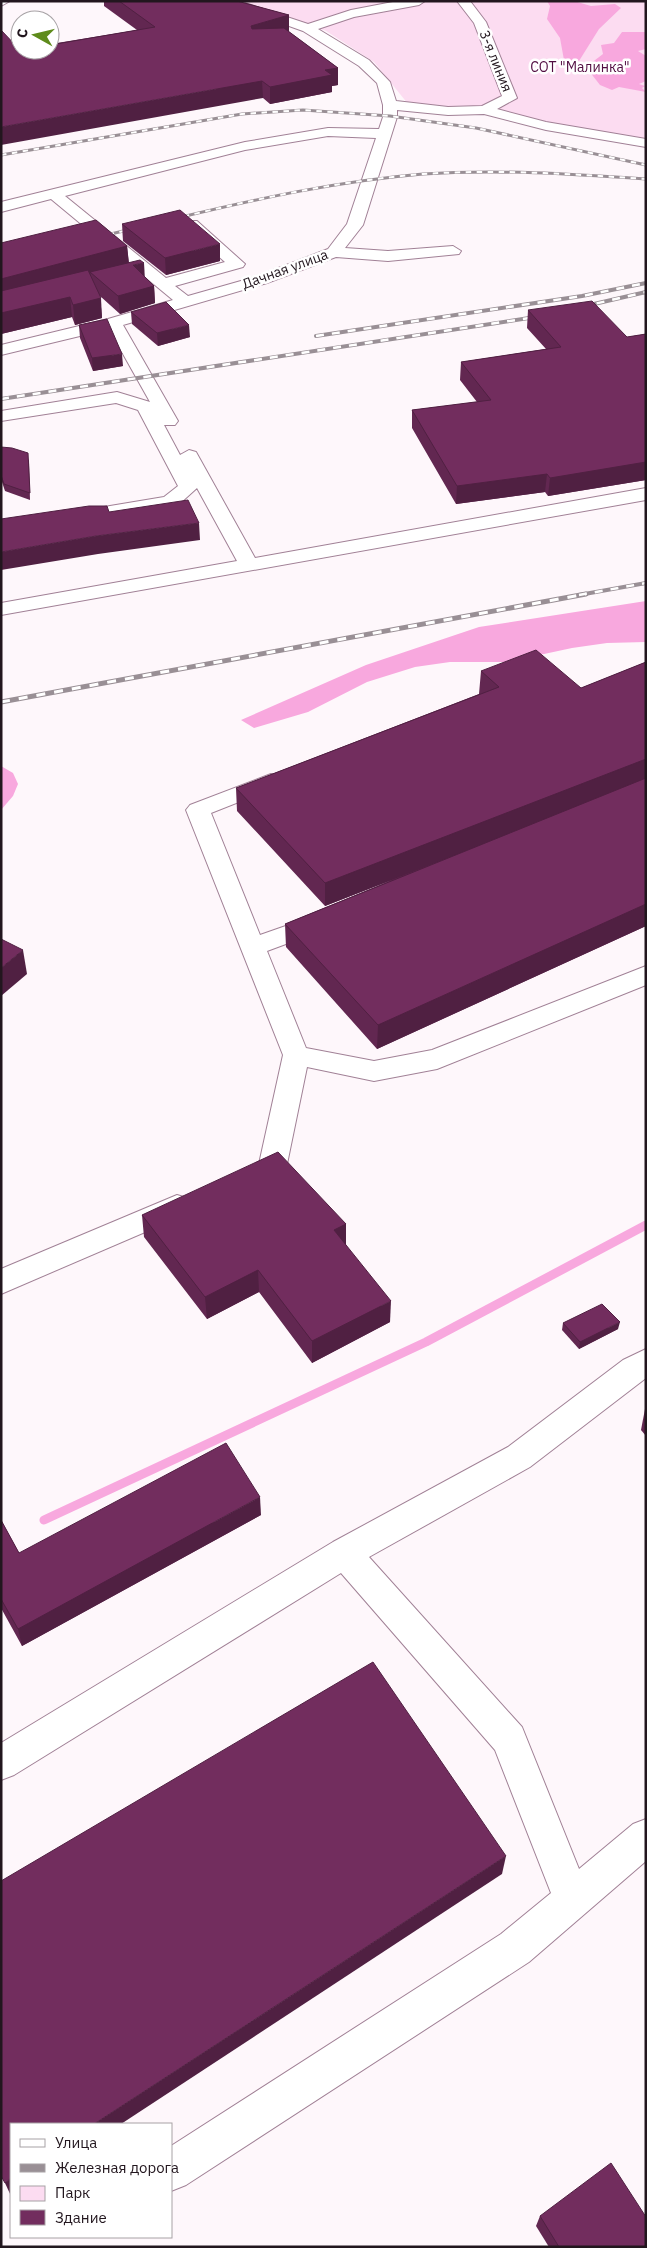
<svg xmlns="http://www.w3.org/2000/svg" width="647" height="2248" viewBox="0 0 647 2248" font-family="'IBM Plex Sans',sans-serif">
  <rect width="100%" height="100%" fill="#fef7fb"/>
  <!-- green -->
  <path fill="#fcdcf1" d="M240,1H646V147L492,115L413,110L374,62L326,31Z"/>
  <!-- forest -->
  <g fill="#f8a8de">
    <path d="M547,1H574L591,6L615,4L621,8L599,29L579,61L564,60L560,38L547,19L550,6Z"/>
    <path d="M622,32H646V49L638,51L646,56V81L639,84L645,86L642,88L646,92L619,87L612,90L600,85L586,67L603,54L601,45L614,43Z"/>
    <path d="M646,601V642L607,643L572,648L507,662H450L415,667L367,682L308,712L254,728L241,720L366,665L479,627Z"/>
    <path d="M1,766L13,773L18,784L13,796L1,810Z"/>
  </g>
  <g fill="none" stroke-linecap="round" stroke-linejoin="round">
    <!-- stream -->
    <path stroke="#f8a8de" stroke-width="9" d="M44,1520L426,1342L646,1225"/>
    <defs>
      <g id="minor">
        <path d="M1,1H10L1,6Z"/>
        <path d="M219,1H239L308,24L351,10L398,1H425L419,5L354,17L318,29L369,60L390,82L396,101L448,107L482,106L502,96L474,23L457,1H470L486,22L517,98L497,109L546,122L646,139V147L546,130L484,114L448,115L397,110V117L363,225L345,248L388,251L453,246L461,251L459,254L388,261L336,257L267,283L123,325L178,421L175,425H164L180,455L189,450L196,452L255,558L646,488V500L1,615V603L237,561L197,488L177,506L170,508L92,521L85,519L82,515L85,511L92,509L164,497L178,486L138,410L116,403L1,421V411L117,392L150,402L109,329L1,355V345L108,319L173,300L51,199L1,212V202L245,142L328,128L379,129L383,117V105L377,83L359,66L303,31ZM328,136L376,138L347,224L328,249L255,277L188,296L175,286L243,267L245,264L197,221H185L183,224L185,227L225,262L166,278L65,196L245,150Z"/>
        <path d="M271,774L279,776L282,781L279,786L211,813L260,935L320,914L329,916L332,922L329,928L267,951L306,1048L374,1061L432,1050L646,966V985L437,1069L374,1081L307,1067L287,1164L283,1172L273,1175L263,1172L259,1164L283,1055L186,810L190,805Z"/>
        <path d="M177,1195L187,1198L191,1206L187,1214L1,1294V1269Z"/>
        <path d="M646,1349V1378L530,1467L369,1557L522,1727L579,1869L633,1824L646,1819V1861L529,1962L186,2185L171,2191V2146L501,1934L551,1893L495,1750L341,1573L14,1775L1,1780V1743L333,1542L508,1447L623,1360Z"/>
      </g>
    </defs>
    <!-- minor casing -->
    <use href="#minor" stroke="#a18196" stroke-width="2"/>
    <!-- minor -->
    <use href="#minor" fill="#fff" fill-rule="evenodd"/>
    <defs>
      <g id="rail-far2">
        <path d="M1,155L242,114L303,110L390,116L476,128L646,165"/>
        <path d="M173,219C256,199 338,181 423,174C497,169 572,174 646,179"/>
        <path d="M98,237L136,228"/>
      </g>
      <g id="rail-far1">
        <path d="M581,307L646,292"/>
        <path d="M316,336L582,296L646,283"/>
        <path d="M1,399L542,316"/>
        <path d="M579,595L646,583"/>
      </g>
      <path id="rail" d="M1,702L586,594"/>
    </defs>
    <!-- rail-far2 casing -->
    <use href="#rail-far2" stroke="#998f95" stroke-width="3"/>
    <!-- rail-far1 casing -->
    <use href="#rail-far1" stroke="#998f95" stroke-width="4"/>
    <!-- rail casing -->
    <use href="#rail" stroke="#998f95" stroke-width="5"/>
    <!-- rail-far2 -->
    <use href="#rail-far2" stroke="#fff" stroke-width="2" stroke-dasharray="5.5" stroke-linecap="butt"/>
    <!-- rail-far1 -->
    <use href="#rail-far1" stroke="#fff" stroke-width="2.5" stroke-dasharray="8" stroke-linecap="butt"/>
    <!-- rail -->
    <use href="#rail" stroke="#fff" stroke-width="3" stroke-dasharray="9" stroke-linecap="butt"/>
  </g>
  <!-- wall -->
  <g fill="#622751">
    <path d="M104,1H237L289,15L288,31L338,68V85L332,86V92L270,104L263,98L20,49L137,30L104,6Z"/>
    <path d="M122,224L220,261L166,275L123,241Z"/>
    <path d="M1,243L127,246L129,263L154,286L155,303L120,314L100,296L102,318L75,325L72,317L1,334Z"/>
    <path d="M528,310L627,337L646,334V480L548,496L545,492L456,504L412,428V410L477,402L460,380L461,362L546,349L527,328Z"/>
    <path d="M131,312L190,337L158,346L132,324Z"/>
    <path d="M79,325L123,366L93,371L80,338Z"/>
    <path d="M1,447L29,460L30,500L5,491L1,479Z"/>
    <path d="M646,662V926L377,1049L286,947L285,924L392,880L325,906L237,811L236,788L479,694L481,671L581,688Z"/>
    <path d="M142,1215L346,1224V1245L390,1322L312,1363L259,1292L207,1319L144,1237Z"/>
    <path d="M563,1323L618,1329L579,1349L562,1330Z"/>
    <path d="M645,1409H646V1436L641,1430Z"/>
    <path d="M261,1515L22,1646L1,1608V1520L19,1553Z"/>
    <path d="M540,2216L646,2247H549L536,2226Z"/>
  </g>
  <!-- shaded-wall -->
  <g fill="#502042">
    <path d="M289,15V31L252,43L251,26Z"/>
    <path d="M338,68V85L332,86V92L270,104V87L325,70Z"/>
    <path d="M262,81L263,98L1,145V127Z"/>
    <path d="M220,244V261L166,275L165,258Z"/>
    <path d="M127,246L129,266L90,272L91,276L1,299V279Z"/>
    <path d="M144,263L145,280L133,265Z"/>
    <path d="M154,286L155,303L120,314L118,296Z"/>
    <path d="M70,297L72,317L1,334V313Z"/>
    <path d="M101,298L102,318L75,325L73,305Z"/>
    <path d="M189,325L190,337L158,346L157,333Z"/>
    <path d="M122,354L123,366L93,371L92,358Z"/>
    <path d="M646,462V480L548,496L550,478Z"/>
    <path d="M547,474L545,492L456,504L457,486Z"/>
    <path d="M199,523L200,540L98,554L1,570V552L96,536Z"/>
    <path d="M646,759L645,781L325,906V883Z"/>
    <path d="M646,904V926L377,1049L378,1025Z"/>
    <path d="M23,950L27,974L1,996V968Z"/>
    <path d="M346,1224V1246L334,1230Z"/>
    <path d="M258,1270L259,1292L207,1319L205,1297Z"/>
    <path d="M391,1301L390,1322L312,1363V1341Z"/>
    <path d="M620,1322L618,1329L579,1349L580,1342Z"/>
    <path d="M260,1497L261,1515L22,1646L18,1629Z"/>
    <path d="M506,1856L502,1874L121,2124H94Z"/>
    <path d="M11,2178V2196L5,2183Z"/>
  </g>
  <!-- building -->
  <g fill="#722d5e" stroke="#502042">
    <path d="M119,1H237L289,15L251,26L252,29L284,28L338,68L325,70L332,75L270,87L262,81L1,127V30L20,50H50V45L155,27Z"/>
    <path d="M180,210L220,244L165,258L122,224Z"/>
    <path d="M96,220L127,246L1,279V243Z"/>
    <path d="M140,260L144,263L133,265L154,286L118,296L90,272Z"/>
    <path d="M88,270L101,298L73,305L70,297L1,313V291Z"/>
    <path d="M592,301L627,337L646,334V462L550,478L547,474L457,486L412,410L491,400L461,362L561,347L528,310Z"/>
    <path d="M166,302L189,325L157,333L131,312Z"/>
    <path d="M107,319L122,354L92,358L79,325Z"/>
    <path d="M1,447L12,448L28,453L30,493L4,484L1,475Z"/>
    <path d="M188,500L199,523L96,536L1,552V519L89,506H107L109,512Z"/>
    <path d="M536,650L581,688L646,662V759L325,883L236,788L499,687L481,671Z"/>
    <path d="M646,778V904L378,1025L285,924Z"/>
    <path d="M1,939L23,950L1,968Z"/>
    <path d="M278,1152L346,1224L334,1230L391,1301L312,1341L258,1270L205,1297L142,1215Z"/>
    <path d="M602,1304L620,1322L580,1342L563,1323Z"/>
    <path d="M226,1443L260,1497L18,1629L1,1599V1520L19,1553Z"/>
    <path d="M373,1662L506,1856L94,2124H11V2178L5,2183L1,2176V1881Z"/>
    <path d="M611,2163L646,2217V2247H559L540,2216Z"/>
  </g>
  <g text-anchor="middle" stroke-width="5" stroke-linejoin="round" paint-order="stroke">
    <!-- far-street labels -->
    <g font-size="14" fill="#22161e" stroke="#fff">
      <text transform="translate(496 61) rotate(68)" y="5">3-я линия</text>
      <text transform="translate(285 269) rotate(-20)" y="5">Дачная улица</text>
    </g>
    <!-- far-park labels -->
    <g font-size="14" fill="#520d42" stroke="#fff">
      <text x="580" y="72">СОТ "Малинка"</text>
    </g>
  </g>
  <!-- border -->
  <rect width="647" height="2248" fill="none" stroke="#22161e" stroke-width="5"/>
  <!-- legend -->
  <rect x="10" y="2123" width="162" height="115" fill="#ffffff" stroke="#a7a2a5"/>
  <rect x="20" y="2139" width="25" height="8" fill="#ffffff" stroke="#a7a2a5"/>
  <text x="55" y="2148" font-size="15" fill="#22161e">Улица</text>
  <rect x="20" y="2164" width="25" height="8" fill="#998f95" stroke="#a7a2a5"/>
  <text x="55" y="2173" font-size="15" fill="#22161e">Железная дорога</text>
  <rect x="20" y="2186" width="25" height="15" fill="#fcdcf1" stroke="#a7a2a5"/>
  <text x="55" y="2198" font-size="15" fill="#22161e">Парк</text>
  <rect x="20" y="2210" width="25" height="15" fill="#722d5e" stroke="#a7a2a5"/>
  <text x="55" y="2223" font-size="15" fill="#22161e">Здание</text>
  <!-- north arrow -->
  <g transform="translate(35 35) rotate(278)"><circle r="24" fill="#ffffff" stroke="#a7a2a5"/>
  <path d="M0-4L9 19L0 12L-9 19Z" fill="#5e8b1b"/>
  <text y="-8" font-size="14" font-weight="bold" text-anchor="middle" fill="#22161e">С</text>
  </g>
</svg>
